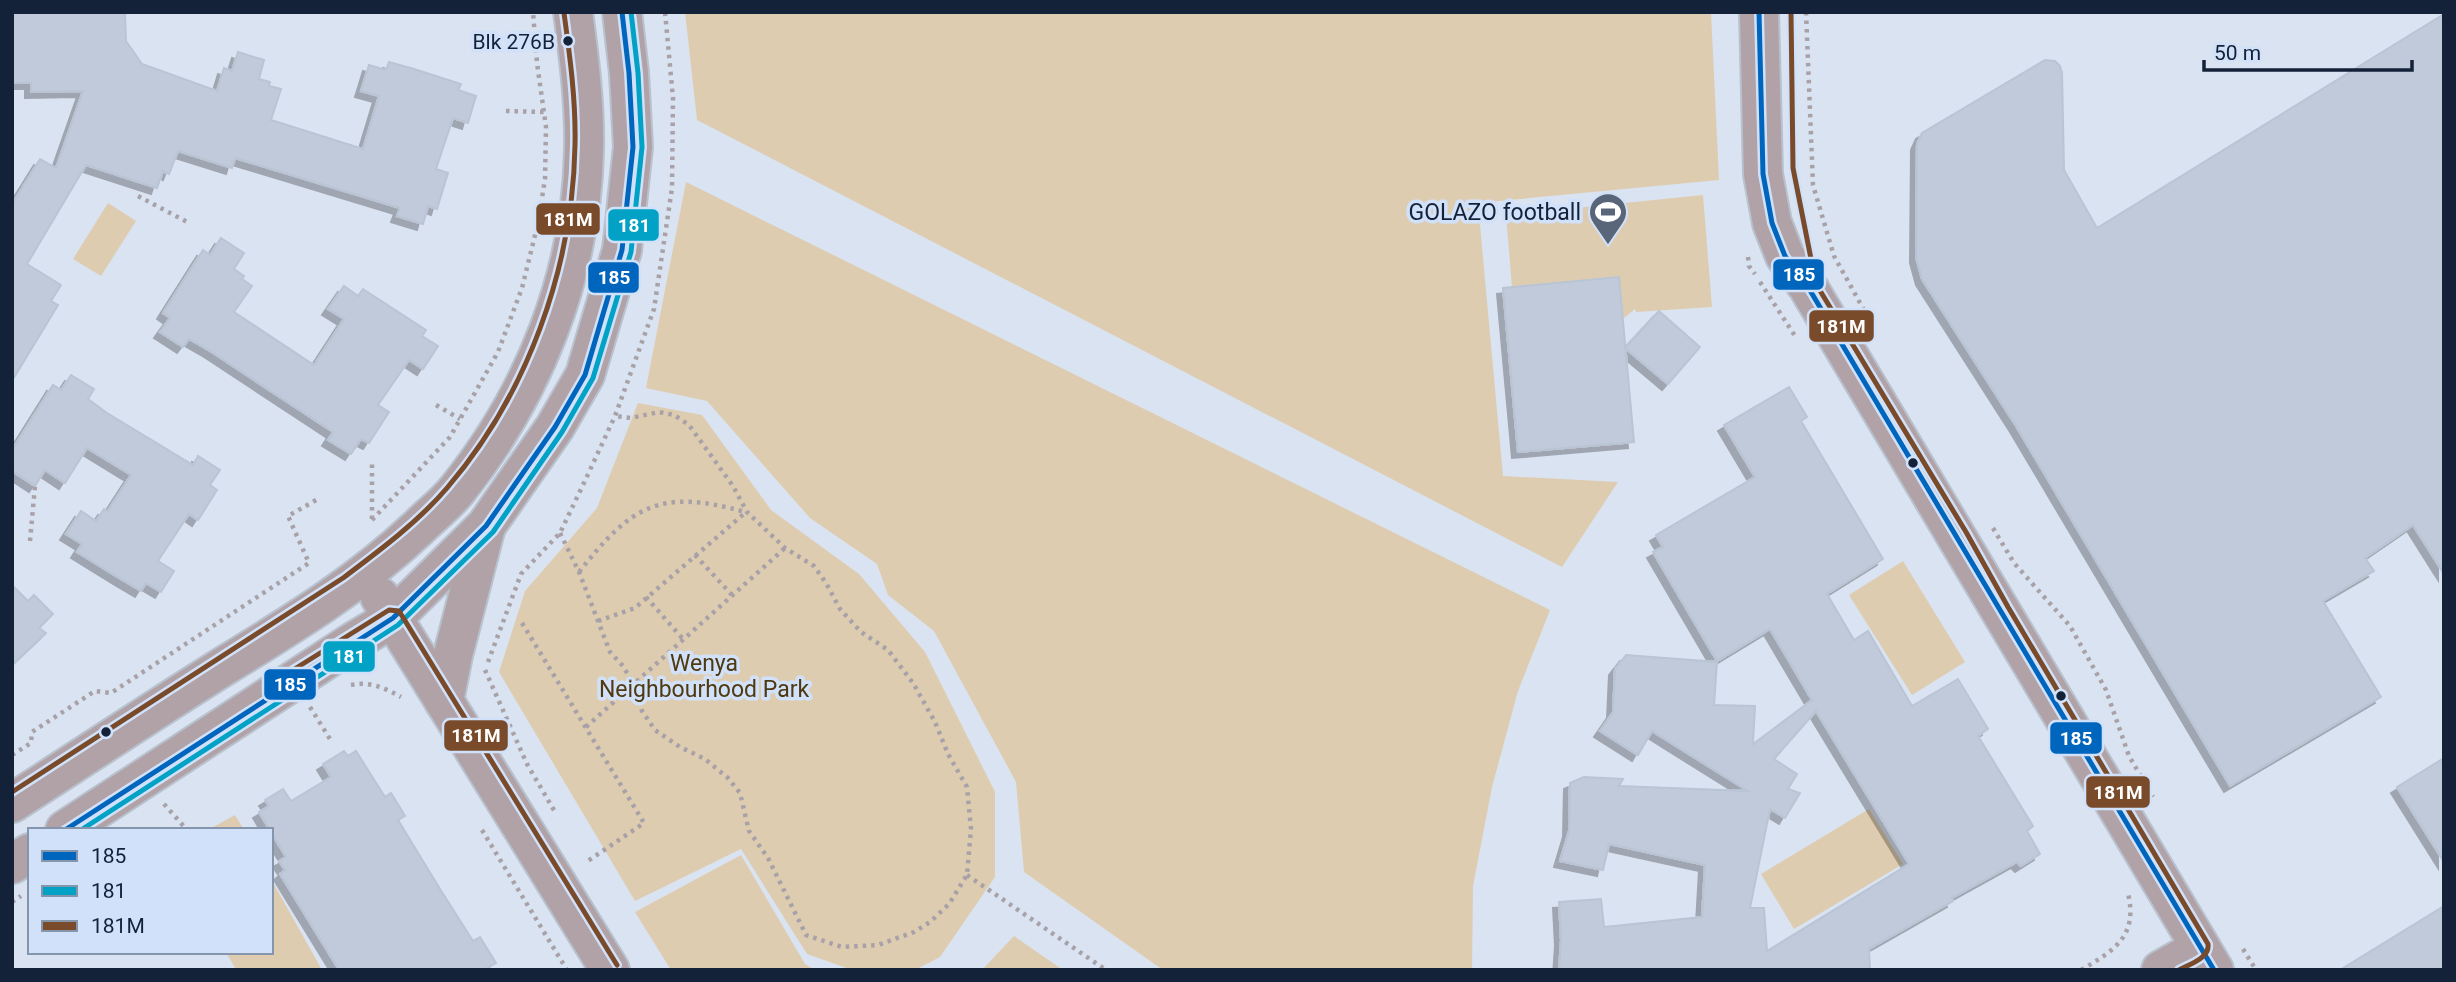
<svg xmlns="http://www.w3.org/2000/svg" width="2456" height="982" viewBox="0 0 2456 982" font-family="Roboto,sans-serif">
  <defs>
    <filter id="shadow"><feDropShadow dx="-6" dy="6" stdDeviation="0" flood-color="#0004"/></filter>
  </defs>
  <rect width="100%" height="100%" fill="#dae3f1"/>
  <!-- green -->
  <g fill="#deccb0">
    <path d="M685,12H1711L1719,180L1478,203L1503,476L1618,482L1562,567L697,120Z"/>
    <path d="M686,182L1550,610L1518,691L1492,787L1473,886L1472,970H1163L1024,872L1016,782L934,631L888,595L877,564L810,518L707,401L646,388Z"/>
    <path d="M1703,195L1712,307L1636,312L1635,309L1614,326L1533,285L1512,287L1506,215Z"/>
    <path d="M108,203L136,221L101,276L73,259Z"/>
    <path d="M638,403L702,415L771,510L859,574L925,652L995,792V877L940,957L915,970H852L807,954L741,849L635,901L499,672L525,591L597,508Z"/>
    <path d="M1903,561L1965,662L1912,695L1849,595Z"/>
    <path d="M1869,809L1903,864L1794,929L1761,874Z"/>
    <path d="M235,815L244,830H208Z"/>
    <path d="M741,855L805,964L815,970H671L635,912Z"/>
    <path d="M271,879L322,970H236L226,952H271Z"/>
    <path d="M1014,936L1063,970H982Z"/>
  </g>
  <!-- building -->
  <g fill="#c0cada" stroke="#b9c4d5" stroke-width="2" fill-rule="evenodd" filter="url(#shadow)">
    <path d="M12,12H125L126,41L142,64L217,91L224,68L232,71L238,52L264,60L259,79L270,82L269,86L281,89L271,120L363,149L379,96L361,91L369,65L386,70L389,62L414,69L461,84L458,90L476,96L468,123L453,118L436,169L448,173L437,209L428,206L423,224L397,216L400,208L235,158L232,168L178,151L169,174L163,171L157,188L86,165L27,264L61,285L51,301L58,305L12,381V204L40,159L56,168L83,91L31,92V83H12Z"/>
    <path d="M2444,14V574L2413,525L2365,558L2374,571L2323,601L2381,697L2230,786L2016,426L1922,279L1916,257L1917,144L1922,133L2045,60L2055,61L2060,66L2062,73L2064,170L2097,228Z"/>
    <path d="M221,238L244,253L234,269L244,276L242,279L252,286L234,312L314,365L344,319L328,309L344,286L358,296L363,289L426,330L422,336L438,346L423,369L409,360L378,405L389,412L369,443L361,439L351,454L328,440L333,432L210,351L189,339L183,347L160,332L170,318L163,313L203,250L210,255Z"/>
    <path d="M1619,277L1634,442L1518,452L1503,288Z"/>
    <path d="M1659,311L1700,347L1668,384L1625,348Z"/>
    <path d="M71,375L94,389L88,399L107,413L193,465L198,456L220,470L210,485L217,490L198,520L189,514L158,561L174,571L161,592L146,583L141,591L119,578L77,552L82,544L66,534L81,511L96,521L104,509L107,512L131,475L87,448L65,483L45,470L35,486L12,471V450L53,385L61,390Z"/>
    <path d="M1789,387L1807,417L1801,421L1883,559L1827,594L1854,640L1868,631L1912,706L1958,679L1988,729L1978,736L2033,826L2027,831L2040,854L2021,866L2017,862L1952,898L1953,901L1869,949L1870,970H1559L1561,940L1559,902L1601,899L1604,927L1702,917L1705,865L1609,844L1603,870L1560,861L1569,831L1570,783L1584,777L1623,779L1619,786L1748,791L1652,731L1638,755L1600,731L1613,712L1615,669L1626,655L1717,662L1714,705L1755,706L1753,744L1812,700L1770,629L1717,661L1653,552L1663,547L1656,535L1755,477L1724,425ZM1816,711L1909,864L1767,951L1764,908H1750L1770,809L1785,818L1800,793L1788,789L1797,774L1774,759Z"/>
    <path d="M12,585L28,601L34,595L53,614L39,628L46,633L12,665Z"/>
    <path d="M344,751L348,756L356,751L385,797L391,793L405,816L398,820L440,889L473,941L480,937L496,963L484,970H339L280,874L285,870L279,861L286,857L259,812L269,806L265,800L283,789L291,801L331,777L323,764Z"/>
    <path d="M2444,758V862L2397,787Z"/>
    <path d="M2444,906V970H2340Z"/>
  </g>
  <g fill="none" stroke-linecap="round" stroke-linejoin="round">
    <defs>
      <g id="minor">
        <path d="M1759,12L1763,174L1772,223L1785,256L1808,287L2214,970"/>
        <path d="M380,597L610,970"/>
        <path d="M444,701L453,655L486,526"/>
        <path d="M12,803C82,758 151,712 221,668C291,625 359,584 419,527C431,515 446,504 457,490C534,394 582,274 584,149C585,104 579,57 573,12"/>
        <path d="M65,830L353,642L393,618L486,526L555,427L585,375L622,250L633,147L629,73L622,12"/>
        <path d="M12,864L30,853"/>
        <path d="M2161,970L2200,948"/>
      </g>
    </defs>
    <!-- minor casing -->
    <use href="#minor" stroke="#b8c1ce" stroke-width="42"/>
    <!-- path -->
    <g stroke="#a8a2a8" stroke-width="4.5" stroke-dasharray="3.5 5" stroke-linecap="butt">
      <path d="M1806,12L1813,185L1834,256L1869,319"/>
      <path d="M506,111L545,112"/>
      <path d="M138,196L189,223"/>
      <path d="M1748,257L1749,266L1755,274"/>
      <path d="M1760,282L1795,336"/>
      <path d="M436,405L460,419"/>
      <path d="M372,519V462"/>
      <path d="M372,520L450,437L498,352L522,288L538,223L545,179L546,127L537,63L533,12"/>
      <path d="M1993,528L2014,563L2070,626L2106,690L2129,756L2153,797"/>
      <path d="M560,533L579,572L610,652L623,666L633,683L642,711L655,730L680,747L705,759L728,778L740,793L749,831L768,858L806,935L842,947L878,945L914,932L930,922L949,904L967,875L971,829L967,787L948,754L935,722L913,683L888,650L861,632L840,609L826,583L814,566L785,548L747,512L733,486L689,425L674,415L659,412L631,418L615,416"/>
      <path d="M30,541L35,486"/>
      <path d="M695,555L732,595"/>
      <path d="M579,572C632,505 660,488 745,512"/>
      <path d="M646,597L683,639"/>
      <path d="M598,621L635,608L746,512"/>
      <path d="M522,623L644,823L585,863"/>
      <path d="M488,662L521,574L560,533L583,485L615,416L654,309L672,188L673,98L665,12"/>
      <path d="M485,670L527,764L555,812"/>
      <path d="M351,685C370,681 385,688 401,697"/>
      <path d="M310,707L330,739"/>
      <path d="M586,727L785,548"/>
      <path d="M12,755L31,743L32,732L95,691L111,693L309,563L288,516L318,499"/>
      <path d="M164,804L187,830"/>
      <path d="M482,830L567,970"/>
      <path d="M967,875L1106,970"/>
      <path d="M12,902L21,896"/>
      <path d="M2243,949L2256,970"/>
      <path d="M2081,970C2115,950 2138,936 2128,893"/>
    </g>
    <!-- minor -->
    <use href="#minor" stroke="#b0a2a6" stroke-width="38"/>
    <defs>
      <g id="bus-1">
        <path d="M1759,12L1763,174L1772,223L1785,256L1808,287L2214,970"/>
        <path d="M65,830L393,618L486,526L555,427L585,375L622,250L633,147L629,73L622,12"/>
      </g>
      <path id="bus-2" d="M81,830L398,625L493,532L562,432L593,378L631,252L642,147L638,73L631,12"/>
      <g id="bus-3">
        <path d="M1791,12L1793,168L1816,284L1966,532L2008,607L2208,944C2210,958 2190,964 2179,970"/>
        <path d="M293,670L389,610L399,611L617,965"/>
        <path d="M12,792L343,578C379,551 418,522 447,488C527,395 573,268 575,145C576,101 570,57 564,13"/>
      </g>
    </defs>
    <!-- bus-1 casing -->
    <use href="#bus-1" stroke="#d1e1fa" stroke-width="10"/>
    <!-- bus-2 casing -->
    <use href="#bus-2" stroke="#d1e1fa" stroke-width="10"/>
    <!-- bus-3 casing -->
    <use href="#bus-3" stroke="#d1e1fa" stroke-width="10"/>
    <!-- bus-1 -->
    <use href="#bus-1" stroke="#0065bd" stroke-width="5"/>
    <!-- bus-2 -->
    <use href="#bus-2" stroke="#01a2c6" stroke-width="5"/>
    <!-- bus-3 -->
    <use href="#bus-3" stroke="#7a4b2a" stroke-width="5"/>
  </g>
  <!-- icons -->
  <defs>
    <symbol id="stadium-pin" viewBox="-11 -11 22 30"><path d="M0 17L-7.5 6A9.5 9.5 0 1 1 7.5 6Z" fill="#596679" stroke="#d1e1fa"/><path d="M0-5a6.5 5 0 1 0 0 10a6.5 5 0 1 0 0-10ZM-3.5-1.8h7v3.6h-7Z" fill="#fff"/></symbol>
  </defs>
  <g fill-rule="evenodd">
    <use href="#stadium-pin" x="1586" y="190" width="44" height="60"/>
  </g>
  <!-- markers -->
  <g fill="#132238" stroke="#d1e1fa" stroke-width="2.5">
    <circle cx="568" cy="41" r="6"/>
    <circle cx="1913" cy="463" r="6"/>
    <circle cx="2061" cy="696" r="6"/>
    <circle cx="106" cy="732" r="6"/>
  </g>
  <g text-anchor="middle" stroke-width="7" stroke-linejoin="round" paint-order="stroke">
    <!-- bus labels -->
    <g font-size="21" fill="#132238" stroke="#d1e1fa" text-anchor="end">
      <text x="555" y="49">Blk 276B</text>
    </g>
    <!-- poi labels -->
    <g font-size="23" fill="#132238" stroke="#d1e1fa" text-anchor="end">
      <text x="1581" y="220">GOLAZO football</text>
    </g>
    <!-- park labels -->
    <g font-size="23" fill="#4f3910" stroke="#d1e1fa">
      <text x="704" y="671">Wenya<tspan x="704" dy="26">Neighbourhood Park</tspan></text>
    </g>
  </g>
  <g stroke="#d1e1fa" stroke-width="2.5">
    <rect x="535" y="202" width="66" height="34" rx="7" fill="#7a4b2a"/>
    <rect x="607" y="208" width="53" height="34" rx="7" fill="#01a2c6"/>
    <rect x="1772" y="258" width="53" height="33" rx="7" fill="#0065bd"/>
    <rect x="587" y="261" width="53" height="33" rx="7" fill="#0065bd"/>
    <rect x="1808" y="309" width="67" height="34" rx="7" fill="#7a4b2a"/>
    <rect x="322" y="640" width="54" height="33" rx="7" fill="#01a2c6"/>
    <rect x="263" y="668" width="54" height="33" rx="7" fill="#0065bd"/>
    <rect x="443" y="719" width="66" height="33" rx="7" fill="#7a4b2a"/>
    <rect x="2049" y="721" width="54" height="34" rx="7" fill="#0065bd"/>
    <rect x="2085" y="775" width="66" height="34" rx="7" fill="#7a4b2a"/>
  </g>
  <g font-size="19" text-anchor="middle" font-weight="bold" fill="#fff">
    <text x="568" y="226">181M</text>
    <text x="634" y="232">181</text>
    <text x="1799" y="281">185</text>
    <text x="614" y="284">185</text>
    <text x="1841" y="333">181M</text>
    <text x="349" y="663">181</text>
    <text x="290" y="691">185</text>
    <text x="476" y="742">181M</text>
    <text x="2076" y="745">185</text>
    <text x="2118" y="799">181M</text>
  </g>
  <!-- border -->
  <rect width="2456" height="982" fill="none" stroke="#132238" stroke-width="28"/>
  <!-- legend -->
  <rect x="28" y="828" width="245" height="126" fill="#d1e1fa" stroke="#8595ac" stroke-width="2"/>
  <rect x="42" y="851" width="35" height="10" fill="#0065bd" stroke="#8595ac" stroke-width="2"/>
  <text x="91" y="863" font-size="21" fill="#132238">185</text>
  <rect x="42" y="886" width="35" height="10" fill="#01a2c6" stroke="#8595ac" stroke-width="2"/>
  <text x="91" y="898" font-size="21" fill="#132238">181</text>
  <rect x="42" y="921" width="35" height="10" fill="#7a4b2a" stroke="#8595ac" stroke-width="2"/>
  <text x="91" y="933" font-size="21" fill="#132238">181M</text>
  <!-- scale -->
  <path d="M2204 60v10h208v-10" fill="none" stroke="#132238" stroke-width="3.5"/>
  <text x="2214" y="60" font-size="21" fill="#132238" stroke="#d1e1fa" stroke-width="5" paint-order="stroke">50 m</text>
</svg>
